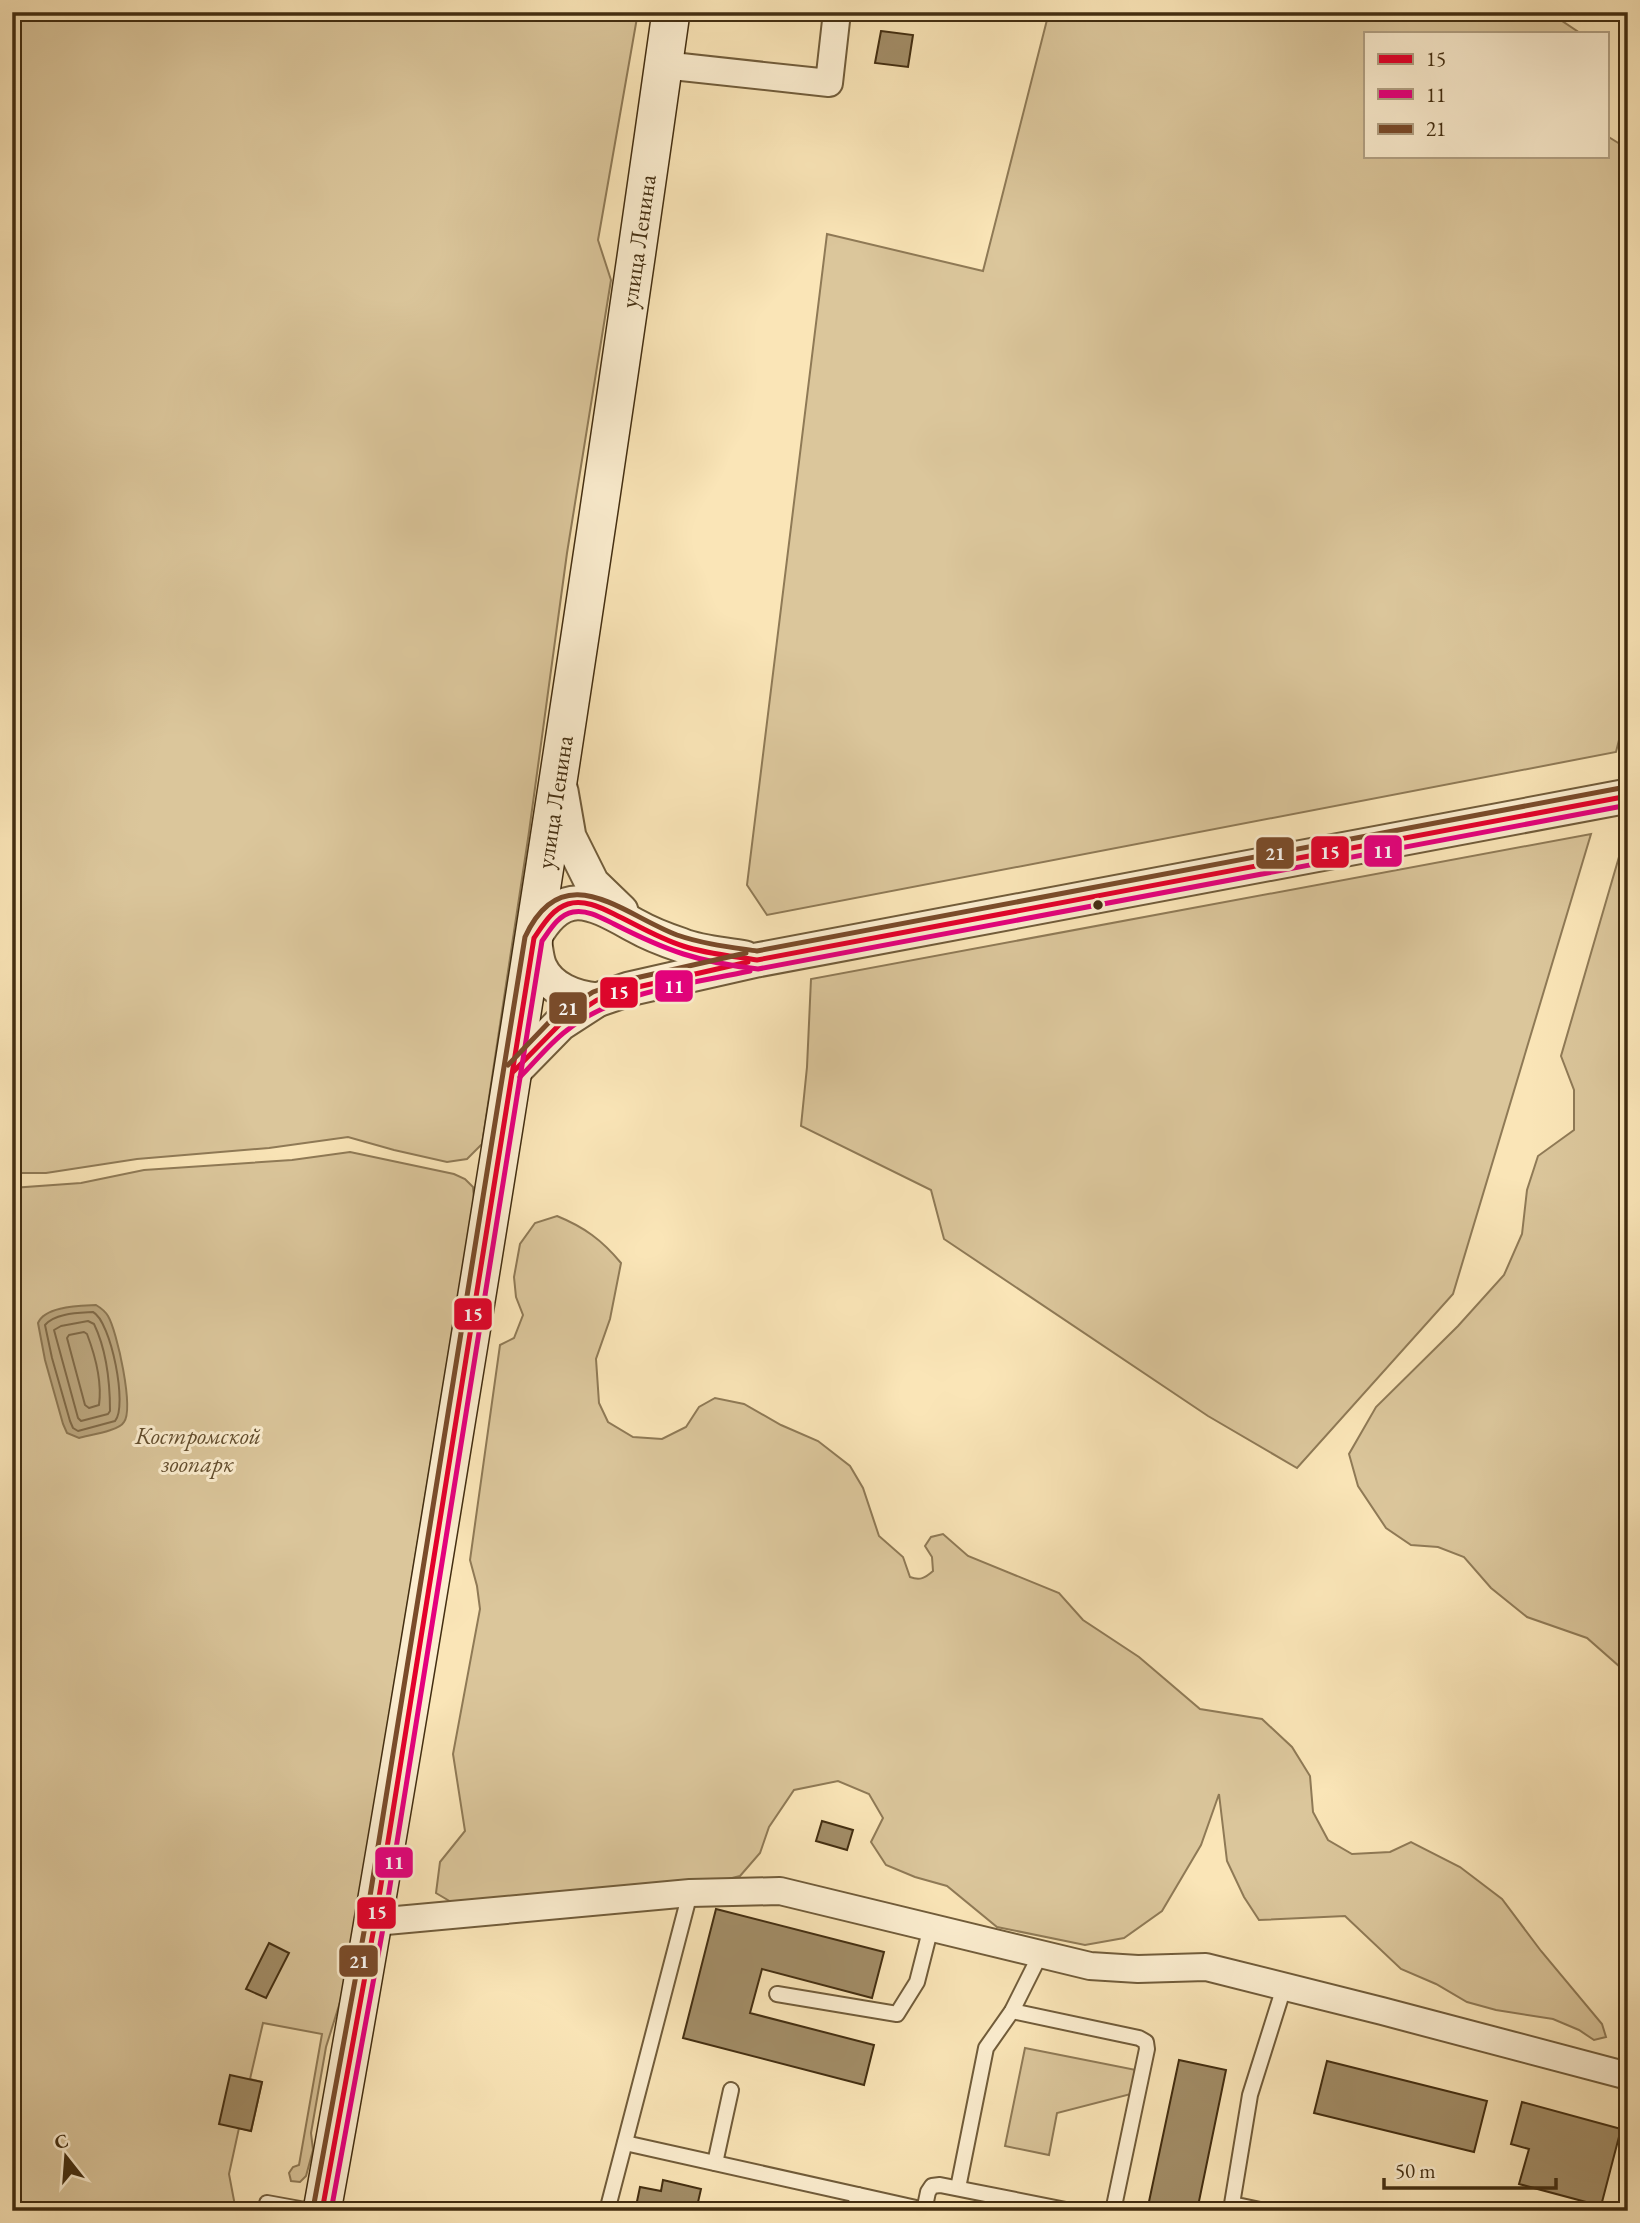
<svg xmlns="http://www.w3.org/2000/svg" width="1640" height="2223" viewBox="0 0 1640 2223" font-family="'EB Garamond',serif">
  <rect width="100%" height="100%" fill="#fae5b7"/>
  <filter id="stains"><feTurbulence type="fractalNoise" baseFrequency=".00286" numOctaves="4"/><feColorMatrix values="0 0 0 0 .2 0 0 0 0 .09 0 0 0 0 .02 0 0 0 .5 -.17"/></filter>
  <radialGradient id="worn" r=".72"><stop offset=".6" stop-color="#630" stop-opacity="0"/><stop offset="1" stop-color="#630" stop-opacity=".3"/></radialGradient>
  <!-- green -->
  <g fill="#dbc69b" stroke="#8f7a56" stroke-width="2">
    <path d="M12,12H638L598,240L611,280L567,553L529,832L482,1144L467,1159L447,1162L394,1150L348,1137L269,1148L137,1159L46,1173H12Z"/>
    <path d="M1049,12H1507L1562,21L1580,33H1365V156H1607V136L1628,149V704L1616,752L767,915L747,885L827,234L983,271Z"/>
    <path d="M1628,826V1674L1587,1638L1527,1617L1491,1588L1464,1557L1438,1547L1411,1545L1386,1528L1358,1486L1349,1454L1376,1407L1458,1326L1504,1275L1522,1234L1527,1190L1538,1156L1574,1130V1090L1561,1056Z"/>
    <path d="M1591,834L1453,1294L1297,1468L1208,1416L944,1239L931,1190L801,1126L807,1067L811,979Z"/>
    <path d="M350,1152L454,1174L465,1179L473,1187L474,1199L364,1870L341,1999L326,2047L311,2133L313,2150L306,2176L300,2182L291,2181L289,2173L293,2167L299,2165L322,2034L263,2023L250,2079L262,2082L251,2131L239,2128L229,2174L236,2211H12V1188L81,1183L144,1170L292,1160Z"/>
    <path d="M557,1216C584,1227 602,1240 621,1263L610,1319L596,1359L599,1403L608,1422L633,1437L662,1439L686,1427L699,1407L715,1398L744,1404L781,1425L818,1441L850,1466L863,1488L879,1536L903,1557L910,1577C920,1581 925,1578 933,1571L932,1557L925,1546L931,1537L943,1534L968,1556L1059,1593L1083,1620L1139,1657L1200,1709L1262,1719L1292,1747L1310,1776L1313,1812L1328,1840L1352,1854L1390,1852L1411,1842L1460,1867L1502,1899L1541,1951L1602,2024L1606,2037L1594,2040L1579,2030L1553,2019L1496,2010L1467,2002L1436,1984L1401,1969L1345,1916L1259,1920L1244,1897L1227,1861L1219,1794L1201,1845L1162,1911L1124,1938L1085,1945L997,1927L947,1886L915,1877L886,1865L871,1842L883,1818L869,1794L838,1781L794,1790L769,1827L760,1853L740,1876L681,1891L458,1906L436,1893L440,1862L465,1831L453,1754L480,1609L477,1586L470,1560L500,1345L514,1338L523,1315L516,1297L514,1277L520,1244L535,1223Z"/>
    <path d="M1025,2048L1136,2070L1131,2094L1057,2113L1049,2155L1005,2146Z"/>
  </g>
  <!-- water -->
  <path fill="#bca77f" stroke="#8c7753" stroke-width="2" d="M96,1305C101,1308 105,1311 108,1316C117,1331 134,1408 124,1422C119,1431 89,1435 79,1438L67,1433L63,1424L45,1360L38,1323C45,1306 79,1306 96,1305Z"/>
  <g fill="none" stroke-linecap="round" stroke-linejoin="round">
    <!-- shore -->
    <g stroke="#806a48" stroke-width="2">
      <path d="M93,1312C111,1321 128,1407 115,1421L78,1431L73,1428L70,1421L52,1358L45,1325C55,1313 78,1313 93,1312Z"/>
      <path d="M88,1321L94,1324C107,1351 110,1382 110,1411L108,1414L81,1421L78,1418L54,1330L61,1326Z"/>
      <path d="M84,1332L87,1334C95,1355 102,1383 99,1405L89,1408L85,1405L67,1338L69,1335Z"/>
    </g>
  </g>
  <!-- building -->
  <g fill="#a28d67" stroke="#432e11" stroke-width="2">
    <path d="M881,31L913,35L908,67L875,63Z"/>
    <path d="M822,1821L853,1830L847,1850L816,1841Z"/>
    <path d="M716,1909L884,1952L872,1998L762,1969L750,2013L874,2045L864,2085L683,2038Z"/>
    <path d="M269,1943L289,1953L266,1998L246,1989Z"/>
    <path d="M1179,2060L1226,2070L1197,2211H1147Z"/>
    <path d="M1327,2061L1487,2101L1474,2152L1314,2113Z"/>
    <path d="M230,2075L262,2082L251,2131L219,2124Z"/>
    <path d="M1522,2102L1621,2129L1601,2206L1519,2184L1529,2149L1511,2144Z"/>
    <path d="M663,2180L701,2189L696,2211H635L640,2187L661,2191Z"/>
  </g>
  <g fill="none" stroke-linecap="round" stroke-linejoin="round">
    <defs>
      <g id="service">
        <path d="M777,1994L897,2014L917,1982L931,1927"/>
        <path d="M1012,2011L1139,2038L1146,2042L1147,2049L1113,2211"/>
        <path d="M625,2143L858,2195L854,2211"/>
        <path d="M715,2163L731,2090"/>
        <path d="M958,2188L986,2048L1012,2011L1040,1955"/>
        <path d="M858,2195L925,2210"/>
        <path d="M267,2203L311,2211"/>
        <path d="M607,2211L690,1893"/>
        <path d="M924,2211L928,2192L932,2186L940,2185L1071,2211"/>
        <path d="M1265,2211L1232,2204L1250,2095L1284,1987"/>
      </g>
      <g id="minor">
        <path d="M663,65L829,83L837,12"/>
        <path d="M375,1922L690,1893L780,1891L1090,1966L1138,1969L1206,1967L1382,2011L1628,2076"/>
      </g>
      <g id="tertiary">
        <path d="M561,791L569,837L592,883L621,911"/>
        <path d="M597,1000C575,998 550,989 540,967C536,958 536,947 534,938C564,884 592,902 636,926C650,934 666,940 681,945C700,953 724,954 745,958"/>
        <path d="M514,1071L560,1024L597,1000L629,989L757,960L1628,796"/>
      </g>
      <g id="secondary">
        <path id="s1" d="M322,2211C370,1947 414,1682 457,1417C534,949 605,481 671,12"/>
      </g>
    </defs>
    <!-- service casing -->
    <use href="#service" stroke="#715c3a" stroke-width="18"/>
    <!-- minor casing -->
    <use href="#minor" stroke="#715c3a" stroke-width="30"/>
    <!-- tertiary casing -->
    <use href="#tertiary" stroke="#715c3a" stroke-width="37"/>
    <!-- secondary casing -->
    <use href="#secondary" stroke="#432e11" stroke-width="40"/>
    <!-- service -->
    <use href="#service" stroke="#fceed0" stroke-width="14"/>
    <!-- minor -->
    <use href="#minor" stroke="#fceed0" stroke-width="26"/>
    <!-- tertiary -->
    <use href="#tertiary" stroke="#fceed0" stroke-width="33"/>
    <!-- secondary -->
    <use href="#secondary" stroke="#fceed0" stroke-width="37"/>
    <defs>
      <g id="bus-1">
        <path d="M514,1071L560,1024L597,1000L629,989L748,962"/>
        <path d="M322,2211L375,1922L534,938C543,925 552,909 568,904C583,899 600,907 614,914C637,925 658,938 683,946C707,954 732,956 757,960L1628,796"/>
      </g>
      <g id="bus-2">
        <path d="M520,1077C535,1062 549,1044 566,1031C615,991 690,984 750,971"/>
        <path d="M331,2211L384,1923L542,941C550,930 558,915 573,912C587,909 602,918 614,924C667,951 698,962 758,969L1628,805"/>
      </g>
      <g id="bus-3">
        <path d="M508,1065L554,1017L593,992L627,980L746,953"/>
        <path d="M313,2209L366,1921L525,937C563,855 622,914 677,935C703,944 730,947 757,951L1626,787"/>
      </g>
    </defs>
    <!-- bus-1 casing -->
    <use href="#bus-1" stroke="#fceed0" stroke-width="10"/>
    <!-- bus-2 casing -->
    <use href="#bus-2" stroke="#fceed0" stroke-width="10"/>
    <!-- bus-3 casing -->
    <use href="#bus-3" stroke="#fceed0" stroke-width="10"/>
    <!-- bus-1 -->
    <use href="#bus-1" stroke="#e4002b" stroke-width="5"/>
    <!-- bus-2 -->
    <use href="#bus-2" stroke="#e5007d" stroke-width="5"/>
    <!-- bus-3 -->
    <use href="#bus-3" stroke="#7a4b2a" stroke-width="5"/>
  </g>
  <!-- markers -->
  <circle fill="#432e11" stroke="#fceed0" stroke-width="2.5" cx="1098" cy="905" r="6"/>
  <g text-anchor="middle" stroke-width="6" stroke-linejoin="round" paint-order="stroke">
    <!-- street labels -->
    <g font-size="24" fill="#432e11" stroke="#fceed0">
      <text dy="8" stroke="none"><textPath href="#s1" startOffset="1995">улица Ленина</textPath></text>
      <text dy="8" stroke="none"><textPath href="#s1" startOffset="1428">улица Ленина</textPath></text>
    </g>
    <!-- park labels -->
    <g font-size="24" font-style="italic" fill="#614c2d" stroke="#fceed0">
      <text x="198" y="1444">Костромской<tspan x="198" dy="28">зоопарк</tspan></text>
    </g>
  </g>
  <g stroke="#fceed0" stroke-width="2.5">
    <rect x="1363" y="834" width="40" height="34" rx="7" fill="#e5007d"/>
    <rect x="1310" y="835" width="40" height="34" rx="7" fill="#e4002b"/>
    <rect x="1255" y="836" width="40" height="34" rx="7" fill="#7a4b2a"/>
    <rect x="654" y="969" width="40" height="34" rx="7" fill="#e5007d"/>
    <rect x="599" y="976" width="40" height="33" rx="7" fill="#e4002b"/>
    <rect x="548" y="991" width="40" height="34" rx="7" fill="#7a4b2a"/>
    <rect x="453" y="1297" width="40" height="34" rx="7" fill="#e4002b"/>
    <rect x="374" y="1846" width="40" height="33" rx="7" fill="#e5007d"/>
    <rect x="356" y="1896" width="41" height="34" rx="7" fill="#e4002b"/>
    <rect x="338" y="1944" width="41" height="34" rx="7" fill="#7a4b2a"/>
  </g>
  <g font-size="19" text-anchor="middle" font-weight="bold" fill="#fff">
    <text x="1383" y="858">11</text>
    <text x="1330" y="859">15</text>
    <text x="1275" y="860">21</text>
    <text x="674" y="993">11</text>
    <text x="619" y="999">15</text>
    <text x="568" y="1015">21</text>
    <text x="473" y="1321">15</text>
    <text x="394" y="1869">11</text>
    <text x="377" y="1919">15</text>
    <text x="359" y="1968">21</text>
  </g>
  <!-- margin -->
  <rect width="1640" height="2223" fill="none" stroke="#fae5b7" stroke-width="42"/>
  <rect x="14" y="14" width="1612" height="2195" fill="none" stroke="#432e11" stroke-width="3.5"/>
  <rect x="21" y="21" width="1598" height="2181" fill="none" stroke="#432e11" stroke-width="2"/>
  <!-- legend -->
  <rect x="1364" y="32" width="245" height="126" fill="#fceed0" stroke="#b2a184" stroke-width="2"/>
  <rect x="1378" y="54" width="35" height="10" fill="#e4002b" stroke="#b2a184" stroke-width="2"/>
  <text x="1426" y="66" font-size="21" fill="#432e11">15</text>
  <rect x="1378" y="89" width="35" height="10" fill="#e5007d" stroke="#b2a184" stroke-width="2"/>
  <text x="1426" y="102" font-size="21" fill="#432e11">11</text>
  <rect x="1378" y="124" width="35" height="10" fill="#7a4b2a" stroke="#b2a184" stroke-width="2"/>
  <text x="1426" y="136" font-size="21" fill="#432e11">21</text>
  <!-- north arrow -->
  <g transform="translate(66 2157) rotate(343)" stroke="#fceed0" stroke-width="5" paint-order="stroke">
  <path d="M0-5L12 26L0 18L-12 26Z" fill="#432e11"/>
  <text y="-10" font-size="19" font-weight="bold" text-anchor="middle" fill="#432e11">С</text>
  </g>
  <!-- scale -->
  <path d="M1384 2178v10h172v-10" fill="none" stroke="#432e11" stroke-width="3.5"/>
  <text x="1395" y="2178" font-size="21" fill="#432e11" stroke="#fceed0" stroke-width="5" paint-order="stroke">50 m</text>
  <rect width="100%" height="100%" filter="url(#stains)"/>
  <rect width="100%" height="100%" fill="url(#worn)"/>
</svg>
